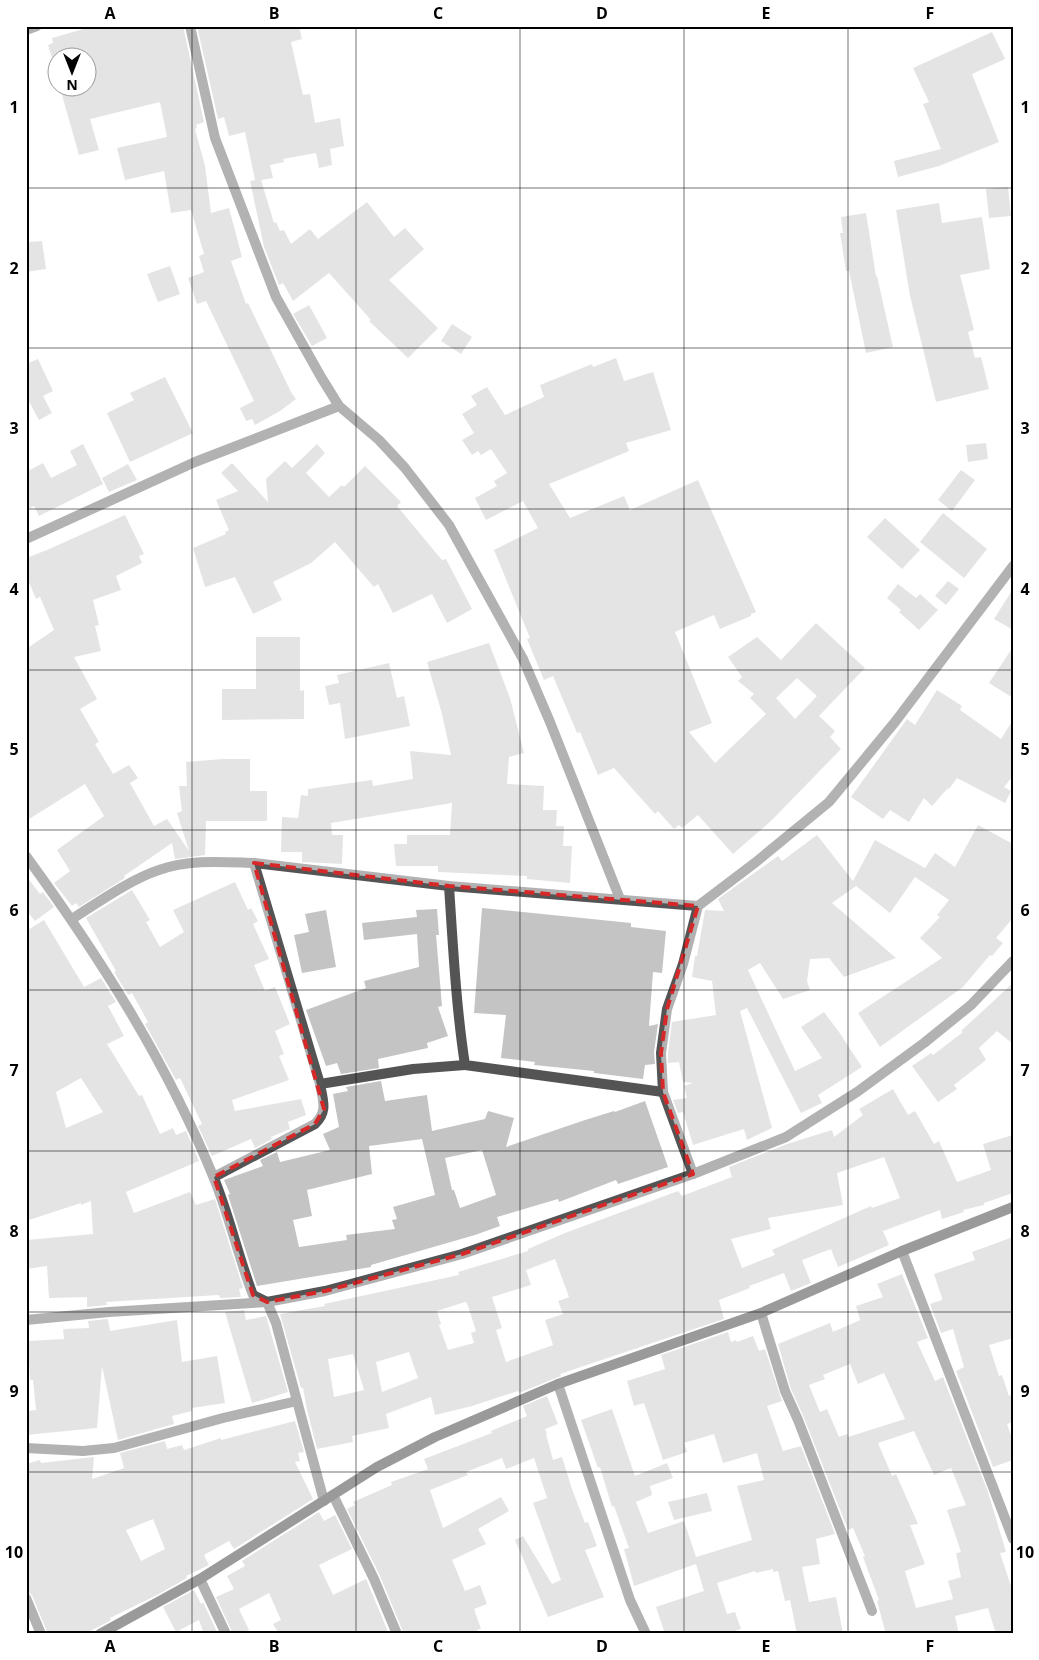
<svg xmlns="http://www.w3.org/2000/svg" width="1039" height="1660" viewBox="0 0 1039 1660" font-family="'Open Sans',sans-serif">
  <rect width="100%" height="100%" fill="#fff"/>
  <!-- building -->
  <g fill="#c4c4c4" fill-rule="evenodd">
    <path d="M94,26H183L204,122L196,125L197,128L195,129L205,166L211,213L229,208L242,257L231,261L246,304L248,303L291,392L296,399L280,411L255,425L252,419L246,421L240,408L254,401L206,301L197,304L188,278L204,272L199,256L204,254L191,210L171,213L164,171L125,180L117,148L167,137L160,102L90,119L99,150L79,155L62,95L88,88V58H52L48,45L53,43L52,38Z"/>
    <path d="M197,26H299L302,39L291,42L303,95L310,94L315,123L340,118L344,146L330,149L332,165L319,168L316,153L283,159L284,162L270,165L273,178L261,180L274,223L276,222L280,231L284,230L291,244L310,229L318,239L367,202L394,237L405,228L424,249L389,280L438,328L408,358L369,321L371,320L329,273L293,301L283,283L279,285L264,247L250,181L255,180L245,132L229,136L224,117L218,119Z"/>
    <path d="M992,32L1005,59L972,74L999,142L939,166L898,177L894,161L941,149L923,104L929,102L913,68Z"/>
    <path d="M1008,187L1011,216L989,218L986,189Z"/>
    <path d="M939,203L942,223L982,217L990,269L960,275L974,330L968,332L975,358L981,357L989,389L936,402L910,296L896,210Z"/>
    <path d="M866,213L876,276H877L893,347L866,353L849,271H846L840,233H843L841,217Z"/>
    <path d="M42,241L46,269L26,272V245L28,244V242Z"/>
    <path d="M170,266L180,294L158,302L147,274Z"/>
    <path d="M309,305L327,338L312,346L293,314Z"/>
    <path d="M452,324L472,337L461,354L441,341Z"/>
    <path d="M616,358L624,381L653,372L671,430L626,443L629,451L549,484L570,518L624,496L630,510L698,480L756,612L751,614V616L720,629L714,615L675,632L712,723L689,732L715,763L766,714L750,698L754,694L738,681L742,677L728,657L757,637L781,660L816,623L865,668L819,716L835,731L830,737L841,749L772,820L733,854L698,815L682,828L679,825L674,829L658,811L655,814L614,768L598,775L580,732L577,733L553,676L544,680L527,639L530,638L494,550L538,528L523,501L486,520L475,498L497,486L494,481L507,473L491,449L481,455L478,451L472,455L462,440L474,433L462,414L477,405L471,396L487,387L505,415L544,397L540,385L592,364L593,367ZM797,678L817,696L795,719L776,698Z"/>
    <path d="M38,359L53,391L43,396L52,413L39,420L26,396V364Z"/>
    <path d="M165,377L193,433L130,462L107,413L134,400L130,393Z"/>
    <path d="M986,443L988,459L968,462L966,445Z"/>
    <path d="M83,444L103,484L39,516L34,506L26,510V472L43,463L51,478L77,465L70,451Z"/>
    <path d="M317,444L325,453L306,473L329,497L342,485L344,487L365,466L401,502L397,506L442,560L446,559L472,609L447,623L432,594L393,613L378,584L374,587L335,542L311,563L273,582L282,600L253,614L235,577L205,587L193,548L226,534L225,532L229,530L216,500L238,491L221,473L232,463L268,502L266,479L285,461L292,468Z"/>
    <path d="M128,464L137,480L109,492L102,478Z"/>
    <path d="M961,470L975,480L952,511L938,500Z"/>
    <path d="M943,513L987,549L964,578L920,542Z"/>
    <path d="M125,515L144,554L139,556L142,563L116,576L121,590L93,600L99,625L95,626L101,651L74,657L97,699L80,709L99,742L95,744L113,774L129,765L138,778L130,783L154,826L167,819L189,851L177,813L182,811L179,786H187L186,762L223,759H250V791H267V821H206L205,855L175,859L172,843L124,876L125,878L79,907L76,903L72,906L54,883L70,871L57,850L104,816L85,784L26,821V649L54,630L40,597L36,599L26,575V558L47,550Z"/>
    <path d="M885,518L920,550L902,569L867,537Z"/>
    <path d="M948,581L959,589L946,605L935,596Z"/>
    <path d="M898,584L916,598L920,594L938,610L919,630L899,612L901,610L887,598Z"/>
    <path d="M1013,589V630L994,619Z"/>
    <path d="M256,637H300V691L304,690V719L222,720V689H256Z"/>
    <path d="M489,643L510,698L524,753L509,757L507,784L544,786L543,810H557L556,826H564L563,846H572L570,883L527,879V876L438,872V866H396L394,844H407V835H450L452,803L331,823L332,835H343L342,864L302,862V852H281L282,817L298,818L301,795L308,796V789L372,780L373,786L413,779L410,751L451,755L442,714L427,662Z"/>
    <path d="M1013,647V698L989,683Z"/>
    <path d="M389,663L397,698L404,696L410,726L345,739L340,703L329,705L325,686L339,683L337,675Z"/>
    <path d="M937,690L962,706L960,710L1001,739L1013,720V776L1004,787L1011,791L1005,803L957,778L949,789L948,788L932,806L924,798L909,822L890,810L883,819L851,797L907,719L915,725Z"/>
    <path d="M978,825L1013,844V918L996,938L1003,943L992,956L990,955L963,987L880,1047L858,1013L942,958L920,938L940,917L937,915L949,900L915,877L890,913L856,886L832,903L896,958L844,977L829,958L810,959L807,981L810,990L783,999L760,963L748,970L795,1071L822,1058L801,1027L824,1012L839,1032L862,1067L818,1095L822,1103L801,1113L747,1008L740,1011L772,1128L747,1140L744,1129L693,1145L683,1112L678,1113L673,1100L687,1098L684,1086L693,1083L683,1082L679,1062L668,1063V1053L672,1022L716,1015L712,981L692,977L695,956H697L705,910L724,911L718,899L778,856L782,861L817,835L853,881L875,840L925,868L935,853L955,867Z"/>
    <path d="M26,876L40,894L43,892L54,907L35,921L26,910Z"/>
    <path d="M235,882L248,910L251,908L258,921L253,924L269,959L254,965L265,991L275,987L290,1024L275,1031L284,1054L279,1056L289,1080L232,1100L235,1111L301,1099L306,1115L288,1122L290,1129L271,1137L272,1139L255,1148L251,1139L212,1156L198,1126L202,1124L180,1078L176,1080L145,1024L148,1022L132,993L128,995L114,972L116,971L86,918L132,890L150,920L146,922L160,947L184,932L173,910Z"/>
    <path d="M482,908L631,923V927L666,931L662,973L653,972L649,1026L658,1024L654,1052L655,1064L645,1065L643,1079L594,1073V1071L534,1065L535,1062L501,1058L506,1015L474,1013Z"/>
    <path d="M437,909L439,935H436L442,1006L438,1007L448,1036L427,1043L428,1048L378,1059L379,1068L341,1074L337,1063L326,1066L306,1010L366,988L364,981L419,967L417,934L364,940L362,923L417,917L416,910Z"/>
    <path d="M326,910L336,967L302,973L294,935L309,932L305,914Z"/>
    <path d="M44,920L84,987L101,978L116,1002L108,1006L124,1036L107,1044L139,1096L142,1095L160,1134L173,1128L176,1135L186,1131L199,1161L126,1192L134,1213L190,1192L196,1205L215,1199L243,1288L239,1289L241,1297L220,1298L219,1295L106,1302L107,1305L87,1307V1297L49,1298L47,1266L26,1269V1240L93,1234L91,1201L81,1205V1203L29,1220L26,1206V931ZM81,1078L103,1112L66,1128L56,1092Z"/>
    <path d="M1013,983V1044L997,1031L979,1048L986,1060L954,1085L957,1089L938,1102L912,1066L931,1053L933,1055L963,1032L961,1031Z"/>
    <path d="M381,1081L385,1101L427,1095L432,1131L485,1119L488,1111L514,1118L506,1147L582,1121L614,1111L615,1112L645,1101L668,1167L618,1184L616,1180L559,1202L558,1199L497,1217L500,1226L475,1235L371,1265V1267L257,1286L228,1195L230,1194L224,1180L263,1166L260,1160L277,1152L280,1162L330,1150L323,1134L339,1127L333,1094L348,1091L346,1087ZM422,1139L435,1195L393,1207L397,1219L392,1220L395,1229L346,1235L347,1240L299,1247L293,1220L312,1216L307,1190L372,1174L369,1146ZM482,1150L496,1195L460,1208L454,1190H452L445,1158Z"/>
    <path d="M893,1089L908,1115L915,1111L934,1144L939,1141L957,1182L991,1170L983,1144L1013,1135V1193L984,1203V1205L963,1210L964,1212L942,1219L940,1210L883,1231L889,1245L838,1267L831,1249L802,1260L811,1283L791,1291L784,1273L749,1286L750,1288L719,1300L724,1319L560,1374L561,1376L519,1393L518,1391L472,1406L435,1415L431,1397L386,1414L389,1428L352,1436L353,1442L317,1449L307,1410L303,1388H301L280,1314L325,1306L324,1304L459,1275L458,1272L528,1251V1249L565,1233L678,1191L682,1196L732,1177L729,1167L787,1144L832,1130L834,1137L863,1115L859,1109ZM884,1157L900,1198L872,1208L871,1206L772,1250L775,1255L742,1268L731,1239L771,1229L768,1218L843,1205L837,1173ZM555,1259L569,1297L558,1301L563,1314L545,1320L553,1345L506,1362L496,1330L502,1328L492,1297L531,1285L526,1270ZM465,1302L467,1303L476,1331L471,1333L474,1343L448,1350L439,1325L441,1324L437,1311ZM409,1352L418,1378L382,1392L376,1362ZM353,1354L364,1390L334,1397L328,1359Z"/>
    <path d="M1013,1237V1338L989,1345L999,1376L1002,1375L1009,1396L1013,1394V1422L1007,1424L1013,1441V1460L993,1467L956,1371L964,1367L953,1329L941,1333L930,1304L942,1300V1298L934,1274L975,1260L972,1252Z"/>
    <path d="M902,1274L928,1338L917,1342L935,1381L943,1377L988,1492L1006,1552L1000,1553L1013,1592V1634H996L988,1608L955,1616L959,1634H886L877,1601L879,1600L863,1557L865,1556L853,1528L848,1530L804,1418L791,1389L778,1344L830,1323L833,1332L860,1320L856,1306L883,1297L877,1284ZM850,1364L858,1384L884,1373L905,1419L848,1437L847,1434L839,1437L827,1409L820,1412L809,1385L825,1379L823,1375ZM914,1431L934,1475L951,1468L966,1505L947,1510L961,1552L956,1553L961,1577L948,1581L953,1599L916,1608L905,1571L925,1564L910,1525L918,1524L896,1474L892,1476L878,1443Z"/>
    <path d="M244,1310L246,1320L266,1316L288,1392L252,1403L225,1312Z"/>
    <path d="M108,1319L110,1331L177,1320L182,1362L217,1356L225,1403L192,1408V1411L172,1416L174,1424L118,1440L102,1366L97,1428L26,1435V1411L36,1410L33,1380H30L28,1341L64,1339L63,1329L89,1328L88,1321Z"/>
    <path d="M728,1332L731,1342L736,1340L737,1342L753,1336L759,1351L765,1349L782,1401L767,1406L783,1451L801,1446L835,1534L816,1539L820,1564L802,1567L809,1602L836,1597L843,1634H797L790,1600L785,1601L778,1571L773,1572V1569L756,1573L755,1571L717,1583L727,1614L735,1612L741,1629L726,1634H665L656,1607L704,1591L696,1564L634,1586L624,1549L629,1548L614,1506L612,1507L600,1467L598,1468L581,1420L612,1409L635,1476L667,1463L673,1478L650,1486L652,1495L636,1502L648,1533L684,1521L696,1557L752,1540L737,1486L764,1480L757,1453L723,1463L714,1434L684,1443L687,1452L663,1460L644,1403L634,1406L627,1381L665,1369L661,1355Z"/>
    <path d="M547,1396L558,1424L545,1429L547,1434H546L553,1460L562,1457L572,1489L585,1523L588,1522L597,1546L585,1550L604,1597L548,1617L515,1540L523,1536L552,1584L561,1580L533,1503L547,1498L534,1458L506,1469L502,1458L466,1472L468,1475L430,1490L443,1528L501,1497L509,1511L478,1529L486,1544L452,1560L465,1591L480,1585L487,1604L474,1609L481,1629L477,1630L479,1634H404L380,1576L347,1509L355,1505L353,1502L392,1485L391,1482L428,1469L424,1459L492,1433L491,1431L527,1416L523,1406Z"/>
    <path d="M295,1421L304,1452L298,1453L300,1461L295,1462L313,1499L234,1549L229,1541L204,1555L209,1565L186,1576L187,1578L157,1595L110,1618L111,1620L106,1623L84,1634H48L32,1595L26,1591V1464L40,1460L41,1463L94,1457L92,1479L124,1468L120,1453L165,1441L167,1449L182,1445L184,1450L221,1438V1440ZM153,1519L165,1549L141,1561L126,1530Z"/>
    <path d="M707,1493L712,1511L674,1520L668,1502Z"/>
    <path d="M319,1512L324,1521L335,1515L352,1549L319,1565L333,1595L366,1579L389,1634H279L273,1624L281,1620L269,1593L239,1609L249,1630L241,1634H233L216,1597L234,1589L227,1576L245,1566L242,1561Z"/>
    <path d="M194,1590L201,1604L203,1602L218,1634H204L199,1620L176,1632L163,1607Z"/>
  </g>
  <g fill="none" stroke-linecap="round" stroke-linejoin="round">
    <!-- street -->
    <g stroke="#545454" stroke-width="10">
      <path d="M190,26L215,138L276,297L321,377L339,406L379,440L405,468L449,525L523,659L550,722L620,899"/>
      <path d="M26,30L37,26"/>
      <path d="M26,539L195,462L339,406"/>
      <path d="M26,856C99,956 166,1061 213,1176C229,1214 238,1256 253,1295L267,1302L276,1323L324,1501"/>
      <path d="M449,886C453,946 456,1006 465,1065L663,1092"/>
      <path d="M72,919C97,903 131,879 159,870C189,859 223,862 254,863L449,886L698,906"/>
      <path d="M320,1084L413,1069L465,1065"/>
      <path d="M693,1174L663,1092L661,1053L667,1009L683,964L698,906L756,862L829,802L895,722L1013,566"/>
      <path d="M214,1177L315,1124C328,1111 323,1101 320,1084L254,863"/>
      <path d="M902,1251L1013,1539"/>
      <path d="M761,1313L785,1391L798,1420L872,1611"/>
      <path d="M26,1320L109,1312L267,1302L325,1291L462,1254L693,1174L786,1137L857,1092L924,1043L971,1005L1013,961"/>
      <path d="M558,1384L630,1600L646,1634"/>
      <path d="M26,1448L83,1451L114,1448L223,1418L297,1401"/>
      <path d="M333,1495L374,1579L397,1634"/>
      <path d="M200,1579L226,1634"/>
      <path d="M26,1598L41,1634"/>
    </g>
    <!-- secondary -->
    <path stroke="#212121" stroke-width="10" d="M100,1634L200,1579L377,1467L435,1437L558,1384L761,1313L902,1251L1013,1207"/>
  </g>
  <!-- marked area -->
  <path d="M0 0H1039V1660H0ZM254,863L449,886L698,906L667,1009L661,1053L663,1092L693,1174L462,1254L325,1291L267,1302L253,1295L214,1177L315,1124L324,1109Z" fill="#fff" fill-opacity=".55" fill-rule="evenodd"/>
  <path fill="none" stroke="#d62828" stroke-width="4" stroke-dasharray="10 6" stroke-linejoin="round" d="M254,863L449,886L698,906L667,1009L661,1053L663,1092L693,1174L462,1254L325,1291L267,1302L253,1295L214,1177L315,1124L324,1109Z"/>
  <!-- grid -->
  <path fill="none" stroke="#000" stroke-width="1" stroke-opacity="0.55" d="M192,26V1634M356,26V1634M520,26V1634M684,26V1634M848,26V1634M26,188H1013M26,348H1013M26,509H1013M26,670H1013M26,830H1013M26,990H1013M26,1151H1013M26,1312H1013M26,1472H1013"/>
  <!-- border -->
  <rect width="1039" height="1660" fill="none" stroke="#ffffff" stroke-width="55"/>
  <!-- north arrow -->
  <g transform="translate(72 72) rotate(180)"><circle r="24" fill="#ffffff" stroke="#999999"/>
  <path d="M0-4L9 19L0 12L-9 19Z" fill="#000000"/>
  <text y="-8" font-size="14" font-weight="bold" text-anchor="middle" fill="#000000">N</text>
  </g>
  <rect x="28" y="28" width="984" height="1604" fill="none" stroke="#000" stroke-width="2"/>
  <g font-size="16" text-anchor="middle" font-weight="bold" fill="#000">
    <text x="110" y="19">A</text>
    <text x="274" y="19">B</text>
    <text x="438" y="19">C</text>
    <text x="602" y="19">D</text>
    <text x="766" y="19">E</text>
    <text x="930" y="19">F</text>
    <text x="14" y="113">1</text>
    <text x="1025" y="113">1</text>
    <text x="14" y="274">2</text>
    <text x="1025" y="274">2</text>
    <text x="14" y="434">3</text>
    <text x="1025" y="434">3</text>
    <text x="14" y="595">4</text>
    <text x="1025" y="595">4</text>
    <text x="14" y="755">5</text>
    <text x="1025" y="755">5</text>
    <text x="14" y="916">6</text>
    <text x="1025" y="916">6</text>
    <text x="14" y="1076">7</text>
    <text x="1025" y="1076">7</text>
    <text x="14" y="1237">8</text>
    <text x="1025" y="1237">8</text>
    <text x="14" y="1397">9</text>
    <text x="1025" y="1397">9</text>
    <text x="14" y="1558">10</text>
    <text x="1025" y="1558">10</text>
    <text x="110" y="1652">A</text>
    <text x="274" y="1652">B</text>
    <text x="438" y="1652">C</text>
    <text x="602" y="1652">D</text>
    <text x="766" y="1652">E</text>
    <text x="930" y="1652">F</text>
  </g>
</svg>
